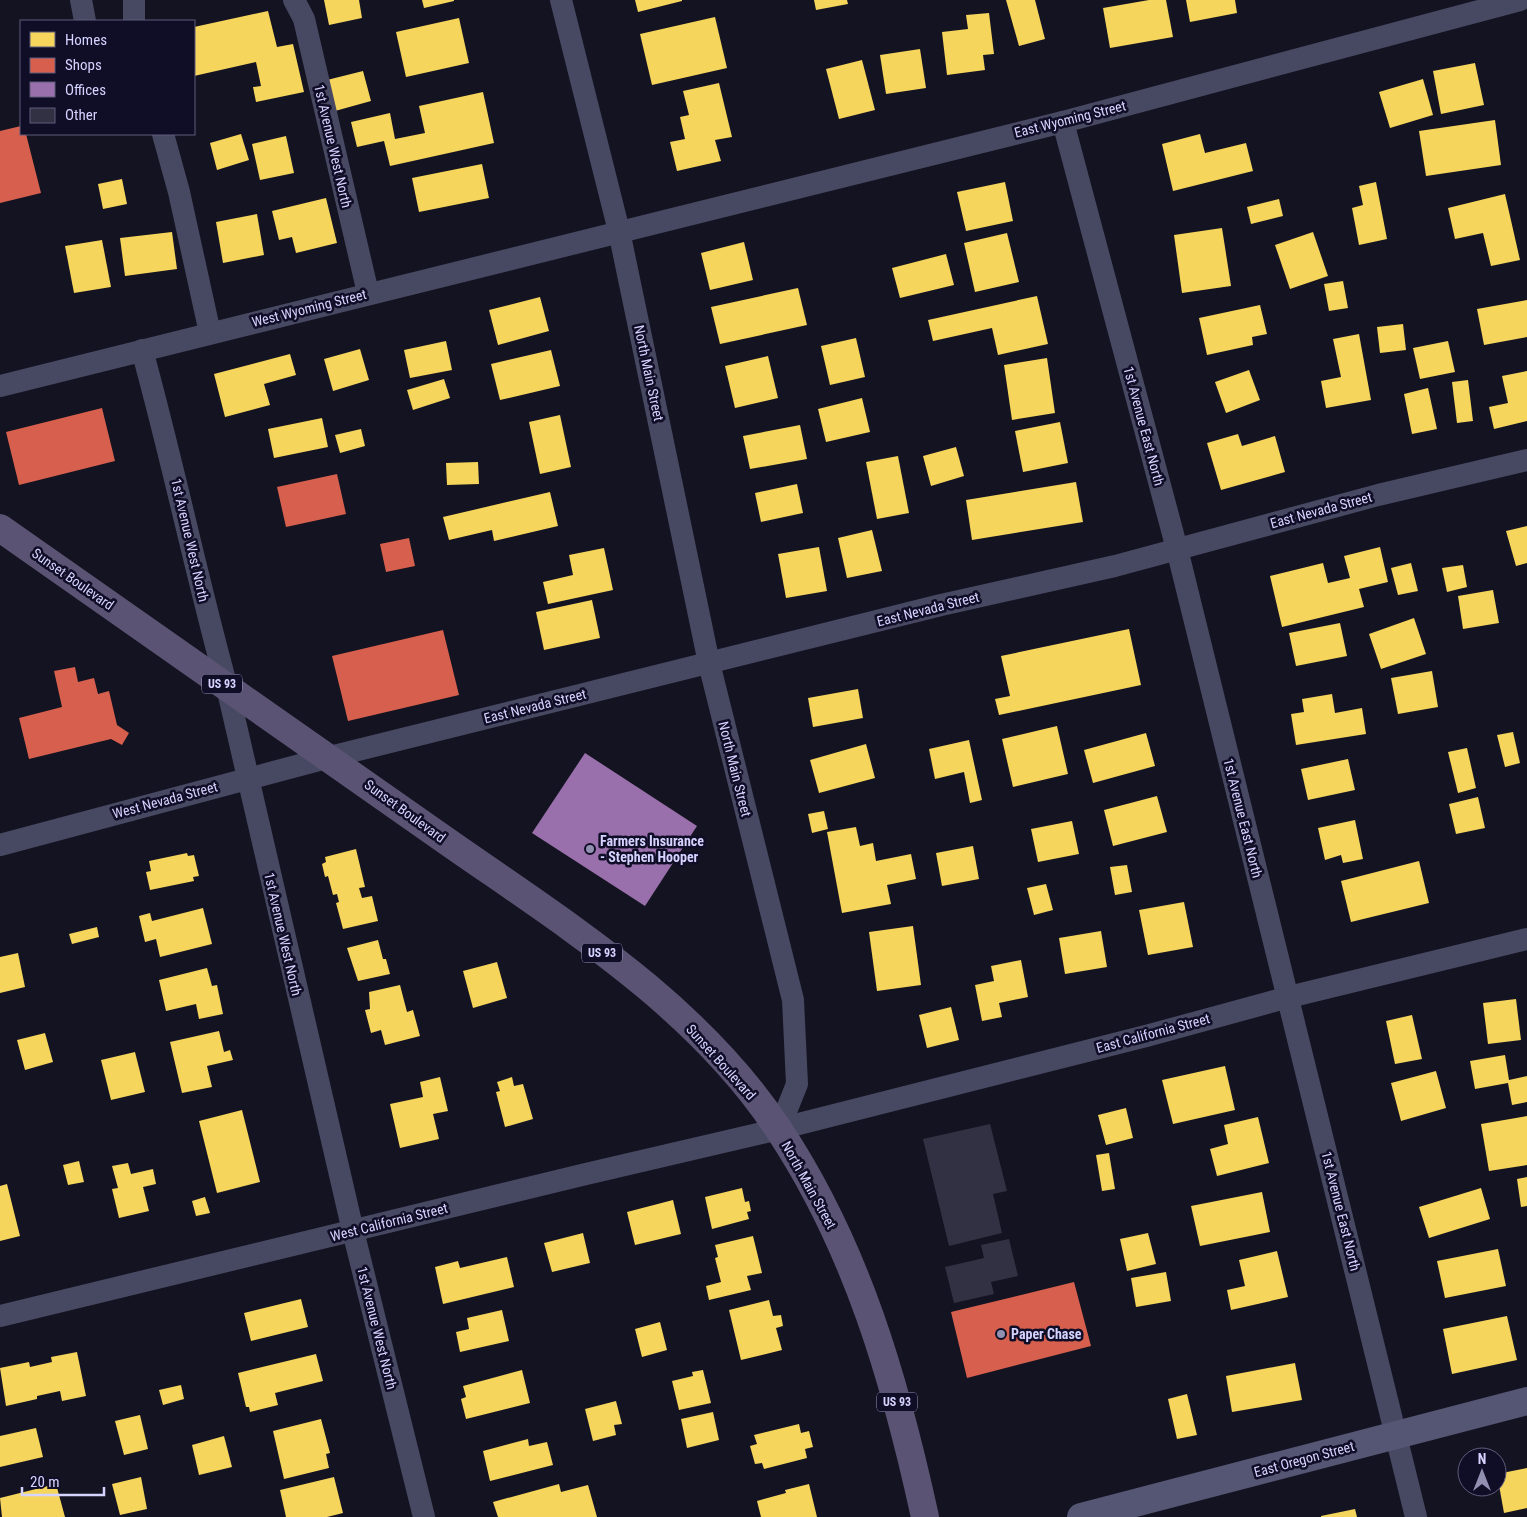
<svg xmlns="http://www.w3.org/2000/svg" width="1527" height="1517" viewBox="0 0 1527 1517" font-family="'Roboto Condensed',sans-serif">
  <rect width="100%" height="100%" fill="#141321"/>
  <!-- homes -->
  <g fill="#f6d55c">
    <path d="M324,0H359L362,18L329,25Z"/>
    <path d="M422,0H454V1L424,8Z"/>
    <path d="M635,0H682V1L638,12Z"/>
    <path d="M814,0H847L848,4L816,10Z"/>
    <path d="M1006,0H1035L1045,39L1019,46Z"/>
    <path d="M1149,0H1166L1173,37L1110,48L1103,8Z"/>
    <path d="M1186,0H1235L1237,13L1190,22Z"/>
    <path d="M268,11L277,47L293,44L304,92L256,102L253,87L261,86L256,62L194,76V27Z"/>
    <path d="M989,13L994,54L983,55L985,70L947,75L942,32L968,29L966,15Z"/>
    <path d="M715,17L727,68L652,85L640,34Z"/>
    <path d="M459,18L469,63L406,77L396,32Z"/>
    <path d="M920,49L926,88L886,94L880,55Z"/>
    <path d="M862,60L875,110L839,119L826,69Z"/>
    <path d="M1475,63L1484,105L1441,114L1433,71Z"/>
    <path d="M363,71L371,101L335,111L327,80Z"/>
    <path d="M1423,79L1433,115L1390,128L1379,92Z"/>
    <path d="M719,83L732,137L715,140L721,161L677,171L670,142L685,139L680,117L689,115L683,91Z"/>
    <path d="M483,92L494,143L390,166L384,141L357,147L351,122L390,113L395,139L425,133L419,106Z"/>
    <path d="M1495,120L1501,165L1426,176L1419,131Z"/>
    <path d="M241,134L249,160L217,170L210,143Z"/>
    <path d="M1200,134L1205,153L1246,143L1253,171L1173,191L1162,144Z"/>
    <path d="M286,136L294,173L260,180L252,144Z"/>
    <path d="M482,164L489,198L419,212L412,178Z"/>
    <path d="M122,179L127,204L103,209L98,184Z"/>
    <path d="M1005,182L1013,221L966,231L957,192Z"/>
    <path d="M1376,182L1387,239L1359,245L1352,208L1363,205L1359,186Z"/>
    <path d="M1505,194L1520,260L1491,266L1483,233L1455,239L1448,208Z"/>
    <path d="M326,198L337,243L296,253L292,237L279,240L272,211Z"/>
    <path d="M1279,199L1283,216L1251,224L1247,207Z"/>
    <path d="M257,214L264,255L223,263L216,222Z"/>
    <path d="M1222,228L1231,286L1182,293L1174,235Z"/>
    <path d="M172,232L177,269L125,276L120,238Z"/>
    <path d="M1313,232L1328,276L1290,289L1275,245Z"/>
    <path d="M1007,233L1019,282L975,292L964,243Z"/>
    <path d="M102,240L111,287L74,293L65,246Z"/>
    <path d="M744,242L753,280L710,290L701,253Z"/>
    <path d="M946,254L954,285L900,298L892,268Z"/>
    <path d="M1343,281L1348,308L1329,311L1324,284Z"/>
    <path d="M798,288L807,325L720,344L711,307Z"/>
    <path d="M1037,296L1048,344L998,355L992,328L933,341L928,320Z"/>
    <path d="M540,297L549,331L498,345L489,310Z"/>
    <path d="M1527,300V337L1484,345L1477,309Z"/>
    <path d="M1260,305L1267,334L1252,337L1253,345L1207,355L1199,318Z"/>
    <path d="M1403,324L1406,350L1380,353L1377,327Z"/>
    <path d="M1359,334L1371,400L1326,408L1321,381L1341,377L1333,339Z"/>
    <path d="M856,338L865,377L830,385L821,346Z"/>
    <path d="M446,341L452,370L410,378L404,350Z"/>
    <path d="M1448,341L1455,372L1420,379L1413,348Z"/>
    <path d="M360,349L369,380L333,391L324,359Z"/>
    <path d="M551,350L560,386L500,400L491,364Z"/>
    <path d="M290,354L296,375L264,384L270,405L225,417L214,374Z"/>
    <path d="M768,356L778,398L735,408L725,366Z"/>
    <path d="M1047,358L1055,413L1012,420L1004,365Z"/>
    <path d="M1249,370L1260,400L1226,413L1215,382Z"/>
    <path d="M1527,371V421L1494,429L1489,407L1508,403L1502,376Z"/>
    <path d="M444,379L450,398L413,410L407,390Z"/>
    <path d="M1468,380L1473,421L1457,423L1452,382Z"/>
    <path d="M1428,388L1437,429L1412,434L1404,394Z"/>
    <path d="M862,398L870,432L826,442L818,409Z"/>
    <path d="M560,415L571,467L540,474L529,422Z"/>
    <path d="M322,418L328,447L274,458L268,429Z"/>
    <path d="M1060,422L1068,463L1023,472L1015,431Z"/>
    <path d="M800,425L807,459L750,469L743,436Z"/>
    <path d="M361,429L365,446L340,453L335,435Z"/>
    <path d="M1238,434L1242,446L1275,436L1285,472L1221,490L1207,443Z"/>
    <path d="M956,447L964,476L931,486L923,456Z"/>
    <path d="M898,456L909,513L877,519L866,462Z"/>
    <path d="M478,462L479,484L447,485L446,463Z"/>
    <path d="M1076,482L1083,522L972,540L966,500Z"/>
    <path d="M797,484L803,513L761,522L755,493Z"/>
    <path d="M550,492L558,526L494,541L492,530L449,540L443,517Z"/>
    <path d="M1527,526V563L1516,566L1506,531Z"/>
    <path d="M872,530L882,571L847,578L838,538Z"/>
    <path d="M819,547L827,591L786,598L778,554Z"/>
    <path d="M1380,547L1388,582L1359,589L1364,607L1282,627L1270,576L1323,563L1328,583L1350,578L1344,556Z"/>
    <path d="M604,548L613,590L548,604L543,582L573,575L569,555Z"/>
    <path d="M1411,563L1418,591L1398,595L1391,568Z"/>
    <path d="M1463,565L1467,587L1447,592L1442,568Z"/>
    <path d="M1493,590L1499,623L1463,629L1458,596Z"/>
    <path d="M592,600L600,638L544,650L536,612Z"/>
    <path d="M1414,618L1426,654L1381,669L1369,634Z"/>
    <path d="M1340,623L1347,656L1296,666L1289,633Z"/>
    <path d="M1129,629L1141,685L999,715L995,699L1010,696L1001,656Z"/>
    <path d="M1432,671L1438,707L1398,714L1391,678Z"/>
    <path d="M858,689L863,718L813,727L808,698Z"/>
    <path d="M1332,694L1335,713L1362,708L1366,734L1296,745L1291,714L1304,712L1302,699Z"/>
    <path d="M1057,726L1068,774L1013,787L1002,739Z"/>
    <path d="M1513,732L1520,763L1505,767L1497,735Z"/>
    <path d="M1146,733L1155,766L1093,783L1084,750Z"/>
    <path d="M969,740L982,800L970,803L964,772L935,779L929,749Z"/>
    <path d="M866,744L875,778L819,793L810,760Z"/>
    <path d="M1467,748L1476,788L1458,793L1448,752Z"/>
    <path d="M1348,759L1355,790L1308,800L1301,769Z"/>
    <path d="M1157,796L1167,832L1113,846L1104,810Z"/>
    <path d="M1478,797L1485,828L1456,834L1449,804Z"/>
    <path d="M824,811L828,829L812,833L808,814Z"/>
    <path d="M1355,820L1363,859L1343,863L1341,855L1325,860L1318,828Z"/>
    <path d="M1072,821L1079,854L1038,862L1031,829Z"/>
    <path d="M856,827L860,846L873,843L876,861L911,854L916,879L887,885L891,904L842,913L827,832Z"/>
    <path d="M973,846L979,879L942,886L936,853Z"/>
    <path d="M356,849L365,887L359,888L362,898L372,896L378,921L343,929L336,903L339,902L337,894L333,895L328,876L325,877L322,864L326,862L325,857Z"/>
    <path d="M187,853L188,856L194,855L199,876L193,877L194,881L150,890L146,872L151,871L149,861Z"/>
    <path d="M1419,861L1429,903L1351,922L1341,881Z"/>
    <path d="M1127,865L1132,892L1115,895L1110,867Z"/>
    <path d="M1046,884L1053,910L1034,915L1027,888Z"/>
    <path d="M1184,902L1193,947L1148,955L1139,910Z"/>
    <path d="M203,908L212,944L160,957L156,939L145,942L139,916L150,913L152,921Z"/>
    <path d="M913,926L921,985L877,991L869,932Z"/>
    <path d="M97,927L99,937L72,944L69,934Z"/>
    <path d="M1101,931L1107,967L1065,974L1059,938Z"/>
    <path d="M378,940L383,959H386L390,974L358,981L347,948Z"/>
    <path d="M18,953L25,987L0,993V957Z"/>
    <path d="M1021,960L1028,997L999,1003L1002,1017L982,1021L975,985L994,981L991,966Z"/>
    <path d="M497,962L507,998L473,1008L463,971Z"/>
    <path d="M207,968L212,986L217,985L223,1014L199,1019L196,1004L166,1011L159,980Z"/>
    <path d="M400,985L407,1012L413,1010L420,1036L385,1045L381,1030L371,1033L365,1010L370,1009L369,992Z"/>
    <path d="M1516,999L1521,1040L1488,1044L1483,1003Z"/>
    <path d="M951,1007L959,1040L927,1048L919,1015Z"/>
    <path d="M1412,1015L1422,1059L1395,1064L1386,1021Z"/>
    <path d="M219,1031L224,1052L230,1050L233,1060L207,1066L212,1087L182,1093L170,1042Z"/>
    <path d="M45,1033L53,1062L25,1070L17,1040Z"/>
    <path d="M135,1052L145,1092L111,1100L101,1060Z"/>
    <path d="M1505,1055L1509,1080L1527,1076V1102L1512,1105L1508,1083L1475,1089L1470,1061Z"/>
    <path d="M1225,1066L1235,1110L1173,1124L1162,1080Z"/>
    <path d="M1436,1071L1446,1108L1401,1121L1391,1083Z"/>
    <path d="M440,1077L448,1111L433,1114L439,1139L400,1148L390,1104L423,1097L420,1082Z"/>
    <path d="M512,1077L514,1086L523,1084L533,1119L505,1127L496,1092L500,1091L497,1082Z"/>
    <path d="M1126,1108L1133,1138L1106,1145L1098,1115Z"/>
    <path d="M242,1110L260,1182L217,1193L199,1121Z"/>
    <path d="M1527,1116V1165L1489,1171L1481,1124Z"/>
    <path d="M1258,1117L1269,1163L1217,1176L1210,1149L1228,1144L1224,1125Z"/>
    <path d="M1109,1153L1115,1189L1102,1191L1096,1155Z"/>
    <path d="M79,1161L84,1182L68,1185L63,1165Z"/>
    <path d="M128,1163L131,1174L153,1169L156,1184L143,1187L149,1211L119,1218L112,1189L118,1188L112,1166Z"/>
    <path d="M1527,1177V1206L1521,1207L1517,1179Z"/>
    <path d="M7,1184L20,1236L0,1241V1186Z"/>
    <path d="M742,1188L745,1202L749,1201L751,1211L747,1212L749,1219L712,1229L705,1197Z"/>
    <path d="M1481,1188L1490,1219L1429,1238L1419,1207Z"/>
    <path d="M1262,1192L1270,1232L1200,1246L1191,1206Z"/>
    <path d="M205,1197L210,1213L196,1216L192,1201Z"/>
    <path d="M673,1200L681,1234L635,1245L627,1212Z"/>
    <path d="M583,1233L590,1263L552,1272L544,1243Z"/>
    <path d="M1148,1233L1156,1264L1127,1271L1120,1239Z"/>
    <path d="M753,1236L762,1273L747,1276L751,1290L709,1300L706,1286L721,1282L715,1258L718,1257L715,1245Z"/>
    <path d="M1498,1249L1506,1286L1445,1298L1437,1261Z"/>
    <path d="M1277,1251L1288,1297L1231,1310L1227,1290L1245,1286L1239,1260Z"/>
    <path d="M507,1257L514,1287L443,1304L435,1267L458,1261L460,1268Z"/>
    <path d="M1166,1272L1171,1301L1136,1307L1131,1278Z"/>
    <path d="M301,1299L308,1327L251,1341L244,1313Z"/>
    <path d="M769,1300L773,1316L781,1315L783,1326L776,1328L782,1350L741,1360L729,1310Z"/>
    <path d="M502,1310L509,1341L460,1352L456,1332L469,1329L467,1318Z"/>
    <path d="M1507,1316L1517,1360L1452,1374L1443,1329Z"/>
    <path d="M660,1322L667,1350L642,1357L635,1329Z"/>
    <path d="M77,1352L86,1396L62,1401L60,1391L37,1396V1399L6,1406L0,1368L29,1362L30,1367L52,1362L51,1357Z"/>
    <path d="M316,1354L323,1381L275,1393L278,1405L250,1412L249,1407H246L238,1373Z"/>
    <path d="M1295,1363L1302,1400L1232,1412L1226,1376Z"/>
    <path d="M522,1370L530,1403L466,1419L461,1399L466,1397L463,1386Z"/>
    <path d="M703,1370L711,1403L679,1410L672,1381L693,1376L692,1372Z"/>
    <path d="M181,1385L184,1399L163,1405L159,1390Z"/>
    <path d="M1187,1394L1197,1435L1177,1439L1168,1399Z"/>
    <path d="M616,1401L622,1424L614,1425L616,1435L593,1441L585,1409Z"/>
    <path d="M713,1412L719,1440L687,1448L681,1419Z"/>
    <path d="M140,1415L148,1449L124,1455L115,1421Z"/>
    <path d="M321,1419L330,1453L326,1454L329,1468L284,1479L273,1431Z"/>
    <path d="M799,1424L801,1433L809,1431L813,1447L805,1449L807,1458L764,1469L762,1463L755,1464L750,1446L757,1444L754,1435Z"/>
    <path d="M36,1428L43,1457L0,1467V1436Z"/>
    <path d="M224,1436L232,1467L199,1475L192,1445Z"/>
    <path d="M528,1439L529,1446L547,1442L553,1465L490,1481L483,1451Z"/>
    <path d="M1527,1468V1508L1504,1513L1497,1474Z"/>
    <path d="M141,1477L147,1509L120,1515L112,1484Z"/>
    <path d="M334,1477L343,1513L327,1517H286L280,1490Z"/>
    <path d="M56,1484L65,1517H2L0,1498Z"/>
    <path d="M559,1484L561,1492L588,1485L597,1517H498L493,1502Z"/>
    <path d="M809,1484L817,1517H761L757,1501L786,1493L785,1490Z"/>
    <path d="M1355,1509L1357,1517H1321V1516Z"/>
  </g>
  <!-- shops -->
  <g fill="#d6604d">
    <path d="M21,126V134H26L41,193L0,203V131Z"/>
    <path d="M102,408L115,461L19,485L6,432Z"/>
    <path d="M337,474L346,514L286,527L277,487Z"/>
    <path d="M409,538L415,566L386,572L380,544Z"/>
    <path d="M443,630L459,695L348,721L332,656Z"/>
    <path d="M75,667L78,682L94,678L98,694L109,691L117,725L129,733L122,745L111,739L29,759L19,718L62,707L54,671Z"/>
    <path d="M1074,1282L1091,1346L967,1378L951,1312Z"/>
  </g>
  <!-- offices -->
  <path fill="#9970ab" d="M585,753L697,826L645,906L532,833Z"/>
  <!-- building -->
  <g fill="#323143">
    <path d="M990,1124L1007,1191L993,1194L1002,1233L949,1246L923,1139Z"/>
    <path d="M1009,1239L1018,1276L991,1282L994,1294L954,1303L945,1267L984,1258L981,1245Z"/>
  </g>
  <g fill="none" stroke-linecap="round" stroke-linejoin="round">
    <!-- street -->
    <g stroke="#474862" stroke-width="22">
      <path d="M81,0L85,21"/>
      <path d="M294,0L304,19L368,293"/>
      <path d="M561,0L619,231L709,663L793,1000L797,1084L779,1129"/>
      <path d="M134,21V0"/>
      <path d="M1063,122L1177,549L1416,1517"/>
      <path d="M163,134L179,192L210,333"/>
      <path d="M142,350C173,462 196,575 227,687L353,1231L424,1517"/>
      <path d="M0,386L1063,122L1520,0"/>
      <path d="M0,845L330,757L941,605L1115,566L1378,495L1527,460"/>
      <path d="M0,1316L586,1174L779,1129L1146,1036L1289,997L1527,939"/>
    </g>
    <!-- secondary -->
    <path stroke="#555574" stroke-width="28" d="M1081,1517L1527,1401"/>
    <!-- primary -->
    <path stroke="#5b5373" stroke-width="28" d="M0,528C148,632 297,736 445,840C565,924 697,1005 779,1130C857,1248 895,1380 925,1517"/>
  </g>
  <!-- markers -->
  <g fill="#9190b1" stroke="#100d27" stroke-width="2">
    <circle cx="590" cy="849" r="5"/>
    <circle cx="1001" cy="1334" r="5"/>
  </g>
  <g text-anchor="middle" stroke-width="5" stroke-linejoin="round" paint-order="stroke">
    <!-- shield labels -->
    <g fill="#100d27" stroke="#9a98be" stroke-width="1">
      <rect x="202" y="674.5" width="40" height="19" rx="4"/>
      <rect x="582" y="943.5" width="40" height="19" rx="4"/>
      <rect x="877" y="1392.5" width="40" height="19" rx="4"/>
    </g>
    <g font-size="12" font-weight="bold" fill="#d5d3ff">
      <text x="222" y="688">US 93</text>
      <text x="602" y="957">US 93</text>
      <text x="897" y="1406">US 93</text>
    </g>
    <!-- street labels -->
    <g font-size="14" fill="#d5d3ff" stroke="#100d27">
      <text transform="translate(1070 119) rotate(-14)" y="5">East Wyoming Street</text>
      <text transform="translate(333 146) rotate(77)" y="5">1st Avenue West North</text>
      <text transform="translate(309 308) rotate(-14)" y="5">West Wyoming Street</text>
      <text transform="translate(649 373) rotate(78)" y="5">North Main Street</text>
      <text transform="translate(1144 426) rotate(75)" y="5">1st Avenue East North</text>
      <text transform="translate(1321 510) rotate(-15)" y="5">East Nevada Street</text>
      <text transform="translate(190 540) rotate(77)" y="5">1st Avenue West North</text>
      <text transform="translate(73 579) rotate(35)" y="5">Sunset Boulevard</text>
      <text transform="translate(928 609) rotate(-14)" y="5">East Nevada Street</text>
      <text transform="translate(535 706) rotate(-14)" y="5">East Nevada Street</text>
      <text transform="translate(735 769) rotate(76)" y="5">North Main Street</text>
      <text transform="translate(165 800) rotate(-15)" y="5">West Nevada Street</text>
      <text transform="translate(405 811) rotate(36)" y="5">Sunset Boulevard</text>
      <text transform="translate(1243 818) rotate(76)" y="5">1st Avenue East North</text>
      <text transform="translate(283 934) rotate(77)" y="5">1st Avenue West North</text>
      <text transform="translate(1153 1033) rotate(-15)" y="5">East California Street</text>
      <text transform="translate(721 1062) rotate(48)" y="5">Sunset Boulevard</text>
      <text transform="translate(809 1185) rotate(61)" y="5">North Main Street</text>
      <text transform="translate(1341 1211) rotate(76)" y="5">1st Avenue East North</text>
      <text transform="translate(389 1222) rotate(-14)" y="5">West California Street</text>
      <text transform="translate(377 1328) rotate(76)" y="5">1st Avenue West North</text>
      <text transform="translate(1304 1459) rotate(-15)" y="5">East Oregon Street</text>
    </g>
    <!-- poi labels -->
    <g font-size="14" font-weight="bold" fill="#d5d3ff" stroke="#100d27" text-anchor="start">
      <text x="600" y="846">Farmers Insurance<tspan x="600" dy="16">- Stephen Hooper</tspan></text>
      <text x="1011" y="1339">Paper Chase</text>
    </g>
  </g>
  <!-- legend -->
  <rect x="20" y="20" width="175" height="115" fill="#100d27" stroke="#5f5c7d"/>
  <rect x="30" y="32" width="25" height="15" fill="#f6d55c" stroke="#5f5c7d"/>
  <text x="65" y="45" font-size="15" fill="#d5d3ff">Homes</text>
  <rect x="30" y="58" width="25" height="15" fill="#d6604d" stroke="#5f5c7d"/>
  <text x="65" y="70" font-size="15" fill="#d5d3ff">Shops</text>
  <rect x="30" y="82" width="25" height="15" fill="#9970ab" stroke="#5f5c7d"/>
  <text x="65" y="95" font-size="15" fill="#d5d3ff">Offices</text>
  <rect x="30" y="108" width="25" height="15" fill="#323143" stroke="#5f5c7d"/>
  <text x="65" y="120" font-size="15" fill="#d5d3ff">Other</text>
  <!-- north arrow -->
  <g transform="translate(1482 1472)"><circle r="24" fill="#100d27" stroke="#5f5c7d"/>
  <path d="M0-4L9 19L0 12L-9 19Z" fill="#9190b1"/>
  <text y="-8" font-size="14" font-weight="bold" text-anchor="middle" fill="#d5d3ff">N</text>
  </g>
  <!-- scale -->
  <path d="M22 1487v8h82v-8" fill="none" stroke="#d5d3ff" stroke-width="2.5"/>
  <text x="30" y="1487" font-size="15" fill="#d5d3ff" stroke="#100d27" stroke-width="4" paint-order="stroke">20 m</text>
</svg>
